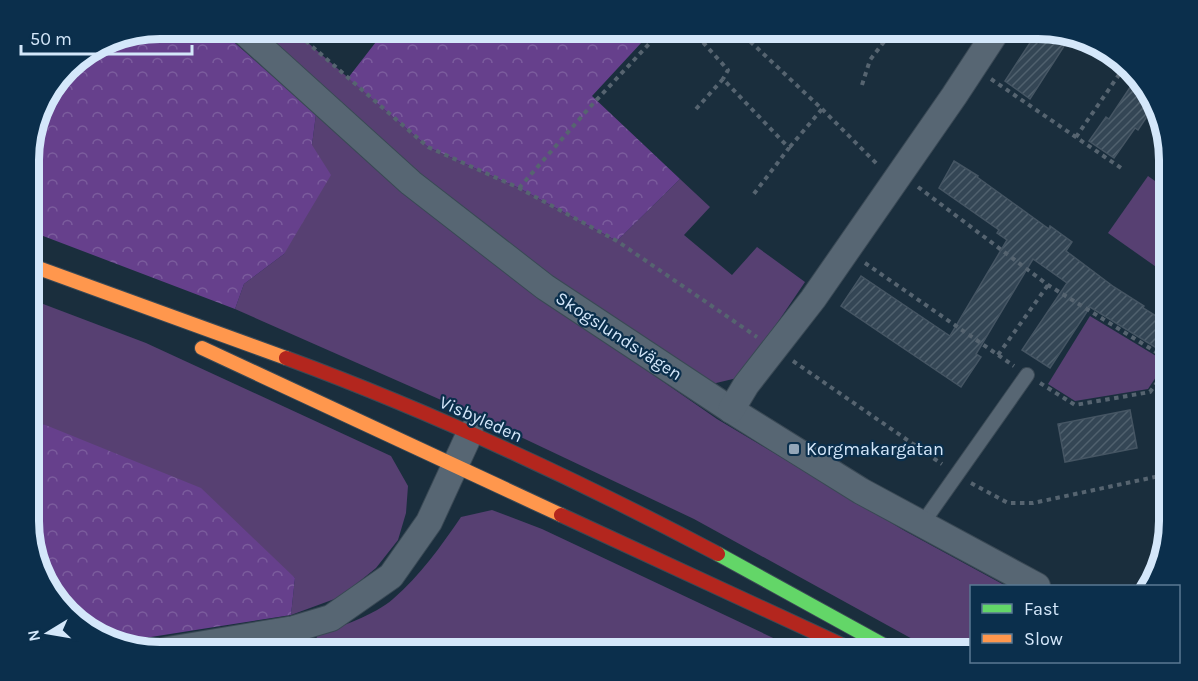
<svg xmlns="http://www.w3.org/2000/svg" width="1198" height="681" viewBox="0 0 1198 681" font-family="Karla,sans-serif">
  <defs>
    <pattern id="forest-crowns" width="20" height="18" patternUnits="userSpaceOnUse" patternTransform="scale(1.5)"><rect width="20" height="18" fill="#66408c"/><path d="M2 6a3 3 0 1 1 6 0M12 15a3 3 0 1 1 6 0" fill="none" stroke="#7b5c9d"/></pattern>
    <pattern id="building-hatch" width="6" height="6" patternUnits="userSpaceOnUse" patternTransform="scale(1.5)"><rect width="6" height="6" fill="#344655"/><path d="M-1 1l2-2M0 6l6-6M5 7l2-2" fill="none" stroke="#50616e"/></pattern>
  </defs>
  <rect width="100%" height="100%" fill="#1a2e3d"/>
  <!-- grass -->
  <g fill="#574072">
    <path d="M256,29H292L428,147L519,188L617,241L680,179L710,207L684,235L732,275L757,247L805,282L761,347L737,378L712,384L555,279L421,176Z"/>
    <path d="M316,114L402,192L535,293L717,419L905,531L1006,586H972L971,652H936L694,519L457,407L235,309L244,284L284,254L312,145Z"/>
    <path d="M1148,176L1169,191V276L1108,233Z"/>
    <path d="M30,299L146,343L391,456L408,486L406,513L398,540L376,568L340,597L291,615L295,578L43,424L30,430Z"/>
    <path d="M1090,316L1166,362L1148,389L1075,401L1048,384Z"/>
    <path d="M492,510L542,529L803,652H335L315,648L317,635C339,627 375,615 393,599C420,576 441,546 461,517Z"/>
  </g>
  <!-- forest -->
  <g fill="url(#forest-crowns)">
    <path d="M160,29H219L316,114L312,145L331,175L284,254L244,284L235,309L30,231V143L42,101L73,61L110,38Z"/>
    <path d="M386,29H654L592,96L680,179L617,241L519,188L428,147L348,78Z"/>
    <path d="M43,424L201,488L295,578L291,615L119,642L94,635L51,595L30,538V430Z"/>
  </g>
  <!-- building -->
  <g fill="url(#building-hatch)" stroke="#455563" stroke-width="1.5">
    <path d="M1039,29L1060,34L1068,40L1030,99L1005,81Z"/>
    <path d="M1137,77L1148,87L1154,106L1138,130L1135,128L1114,158L1089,141L1106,117L1109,119Z"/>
    <path d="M954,161L978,176L977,177L1049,229L1050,226L1072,242L1066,251L1114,287L1144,306L1143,308L1169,324V341L1163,352L1090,307L1050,368L1022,350L1067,283L1033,259L976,354L981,357L961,387L841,306L861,276L950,336L1007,240L997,233L999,230L939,188Z"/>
    <path d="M1130,410L1137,448L1065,462L1058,424Z"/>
  </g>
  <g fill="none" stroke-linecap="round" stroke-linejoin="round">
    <defs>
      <g id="lane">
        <path d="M922,524L1027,375"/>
        <path d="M294,629L299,652"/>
      </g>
      <g id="street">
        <path d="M241,29L411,183L545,287L731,410L861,491L1037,586"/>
        <path d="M731,410L746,385L813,299L954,96L998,29"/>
        <path d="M156,652L294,629L331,618L391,576L429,522L470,433"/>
      </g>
      <path id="fast" d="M718,554L896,652"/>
      <g id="slow">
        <path d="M30,265L286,358"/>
        <path d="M202,348L561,515"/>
      </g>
      <g id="jam">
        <path d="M286,358C435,413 578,480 718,554"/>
        <path d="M561,515L857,652"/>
      </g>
    </defs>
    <!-- lane casing -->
    <use href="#lane" stroke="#3a4955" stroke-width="16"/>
    <!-- street casing -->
    <use href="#street" stroke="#3a4955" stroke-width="28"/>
    <!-- fast casing -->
    <use href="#fast" stroke="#3a4955" stroke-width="16"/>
    <!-- slow casing -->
    <use href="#slow" stroke="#3a4955" stroke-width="16"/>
    <!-- jam casing -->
    <use href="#jam" stroke="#3a4955" stroke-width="16"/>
    <!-- path -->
    <g stroke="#566470" stroke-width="4" stroke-dasharray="4.5 4.5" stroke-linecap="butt">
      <path d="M292,29L428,147L519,188L617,241L757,337"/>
      <path d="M691,29L728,70L723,79"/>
      <path d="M737,29L822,109L789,148"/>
      <path d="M883,43L895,29"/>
      <path d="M991,79L1121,168"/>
      <path d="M862,85L870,60L883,43L863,29"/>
      <path d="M696,109L723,79L789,148L753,195"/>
      <path d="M822,109L879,166"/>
      <path d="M1076,137L1125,66"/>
      <path d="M918,187L1048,285L1169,360"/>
      <path d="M519,188L590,107L663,29"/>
      <path d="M865,263L1014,366"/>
      <path d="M998,355L1048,285"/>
      <path d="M793,361L942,464"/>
      <path d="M1040,383L1075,405L1150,392L1169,366"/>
      <path d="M971,483L1008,503H1033L1169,474"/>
    </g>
    <!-- lane -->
    <use href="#lane" stroke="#576673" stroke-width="14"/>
    <!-- street -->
    <use href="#street" stroke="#576673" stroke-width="26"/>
    <!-- fast -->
    <use href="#fast" stroke="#63d668" stroke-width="14"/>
    <!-- slow -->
    <use href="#slow" stroke="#ff974d" stroke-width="14"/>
    <!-- jam -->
    <use href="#jam" stroke="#b3261e" stroke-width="14"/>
  </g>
  <!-- markers -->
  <rect fill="#93a6b8" stroke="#0b2f4c" stroke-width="2" x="788" y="443" width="12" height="12" rx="3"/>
  <g text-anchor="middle" stroke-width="4.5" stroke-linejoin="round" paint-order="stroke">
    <!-- street labels -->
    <g font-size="18" fill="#d4e7fa" stroke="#0b2f4c">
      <text transform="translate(619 336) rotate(33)" y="6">Skogslundsvägen</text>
      <text transform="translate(481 419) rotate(24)" y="6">Visbyleden</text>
    </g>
    <!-- poi labels -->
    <g font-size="18" fill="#d4e7fa" stroke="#0b2f4c" text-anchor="start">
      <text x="806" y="455">Korgmakargatan</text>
    </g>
  </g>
  <!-- crop -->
  <path d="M0 0H1198V681H0ZM160 39H1038A121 121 0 0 1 1159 160V521A121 121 0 0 1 1038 642H160A121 121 0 0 1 39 521V160A121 121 0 0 1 160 39Z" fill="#0b2f4c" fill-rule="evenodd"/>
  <path fill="none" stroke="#d4e7fa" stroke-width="8" d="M160 39H1038A121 121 0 0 1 1159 160V521A121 121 0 0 1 1038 642H160A121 121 0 0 1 39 521V160A121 121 0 0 1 160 39Z"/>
  <!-- legend -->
  <rect x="970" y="585" width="210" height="78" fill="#0b2f4c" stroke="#5b7992" stroke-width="1.5"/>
  <rect x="982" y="604" width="30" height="9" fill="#63d668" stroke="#5b7992" stroke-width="1.5"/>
  <text x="1024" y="615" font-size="18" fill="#d4e7fa">Fast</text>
  <rect x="982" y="634" width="30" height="9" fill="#ff974d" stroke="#5b7992" stroke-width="1.5"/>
  <text x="1024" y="645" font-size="18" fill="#d4e7fa">Slow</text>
  <!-- north arrow -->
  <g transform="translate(48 633) rotate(259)" stroke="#0b2f4c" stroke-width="4.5" paint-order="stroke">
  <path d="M0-4.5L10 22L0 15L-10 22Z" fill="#d4e7fa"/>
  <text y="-9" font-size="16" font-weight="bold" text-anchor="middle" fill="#d4e7fa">N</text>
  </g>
  <!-- scale -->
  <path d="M21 45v9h171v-9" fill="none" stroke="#d4e7fa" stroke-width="3"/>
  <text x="30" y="45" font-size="18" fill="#d4e7fa" stroke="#0b2f4c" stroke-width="4.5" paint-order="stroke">50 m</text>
</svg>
